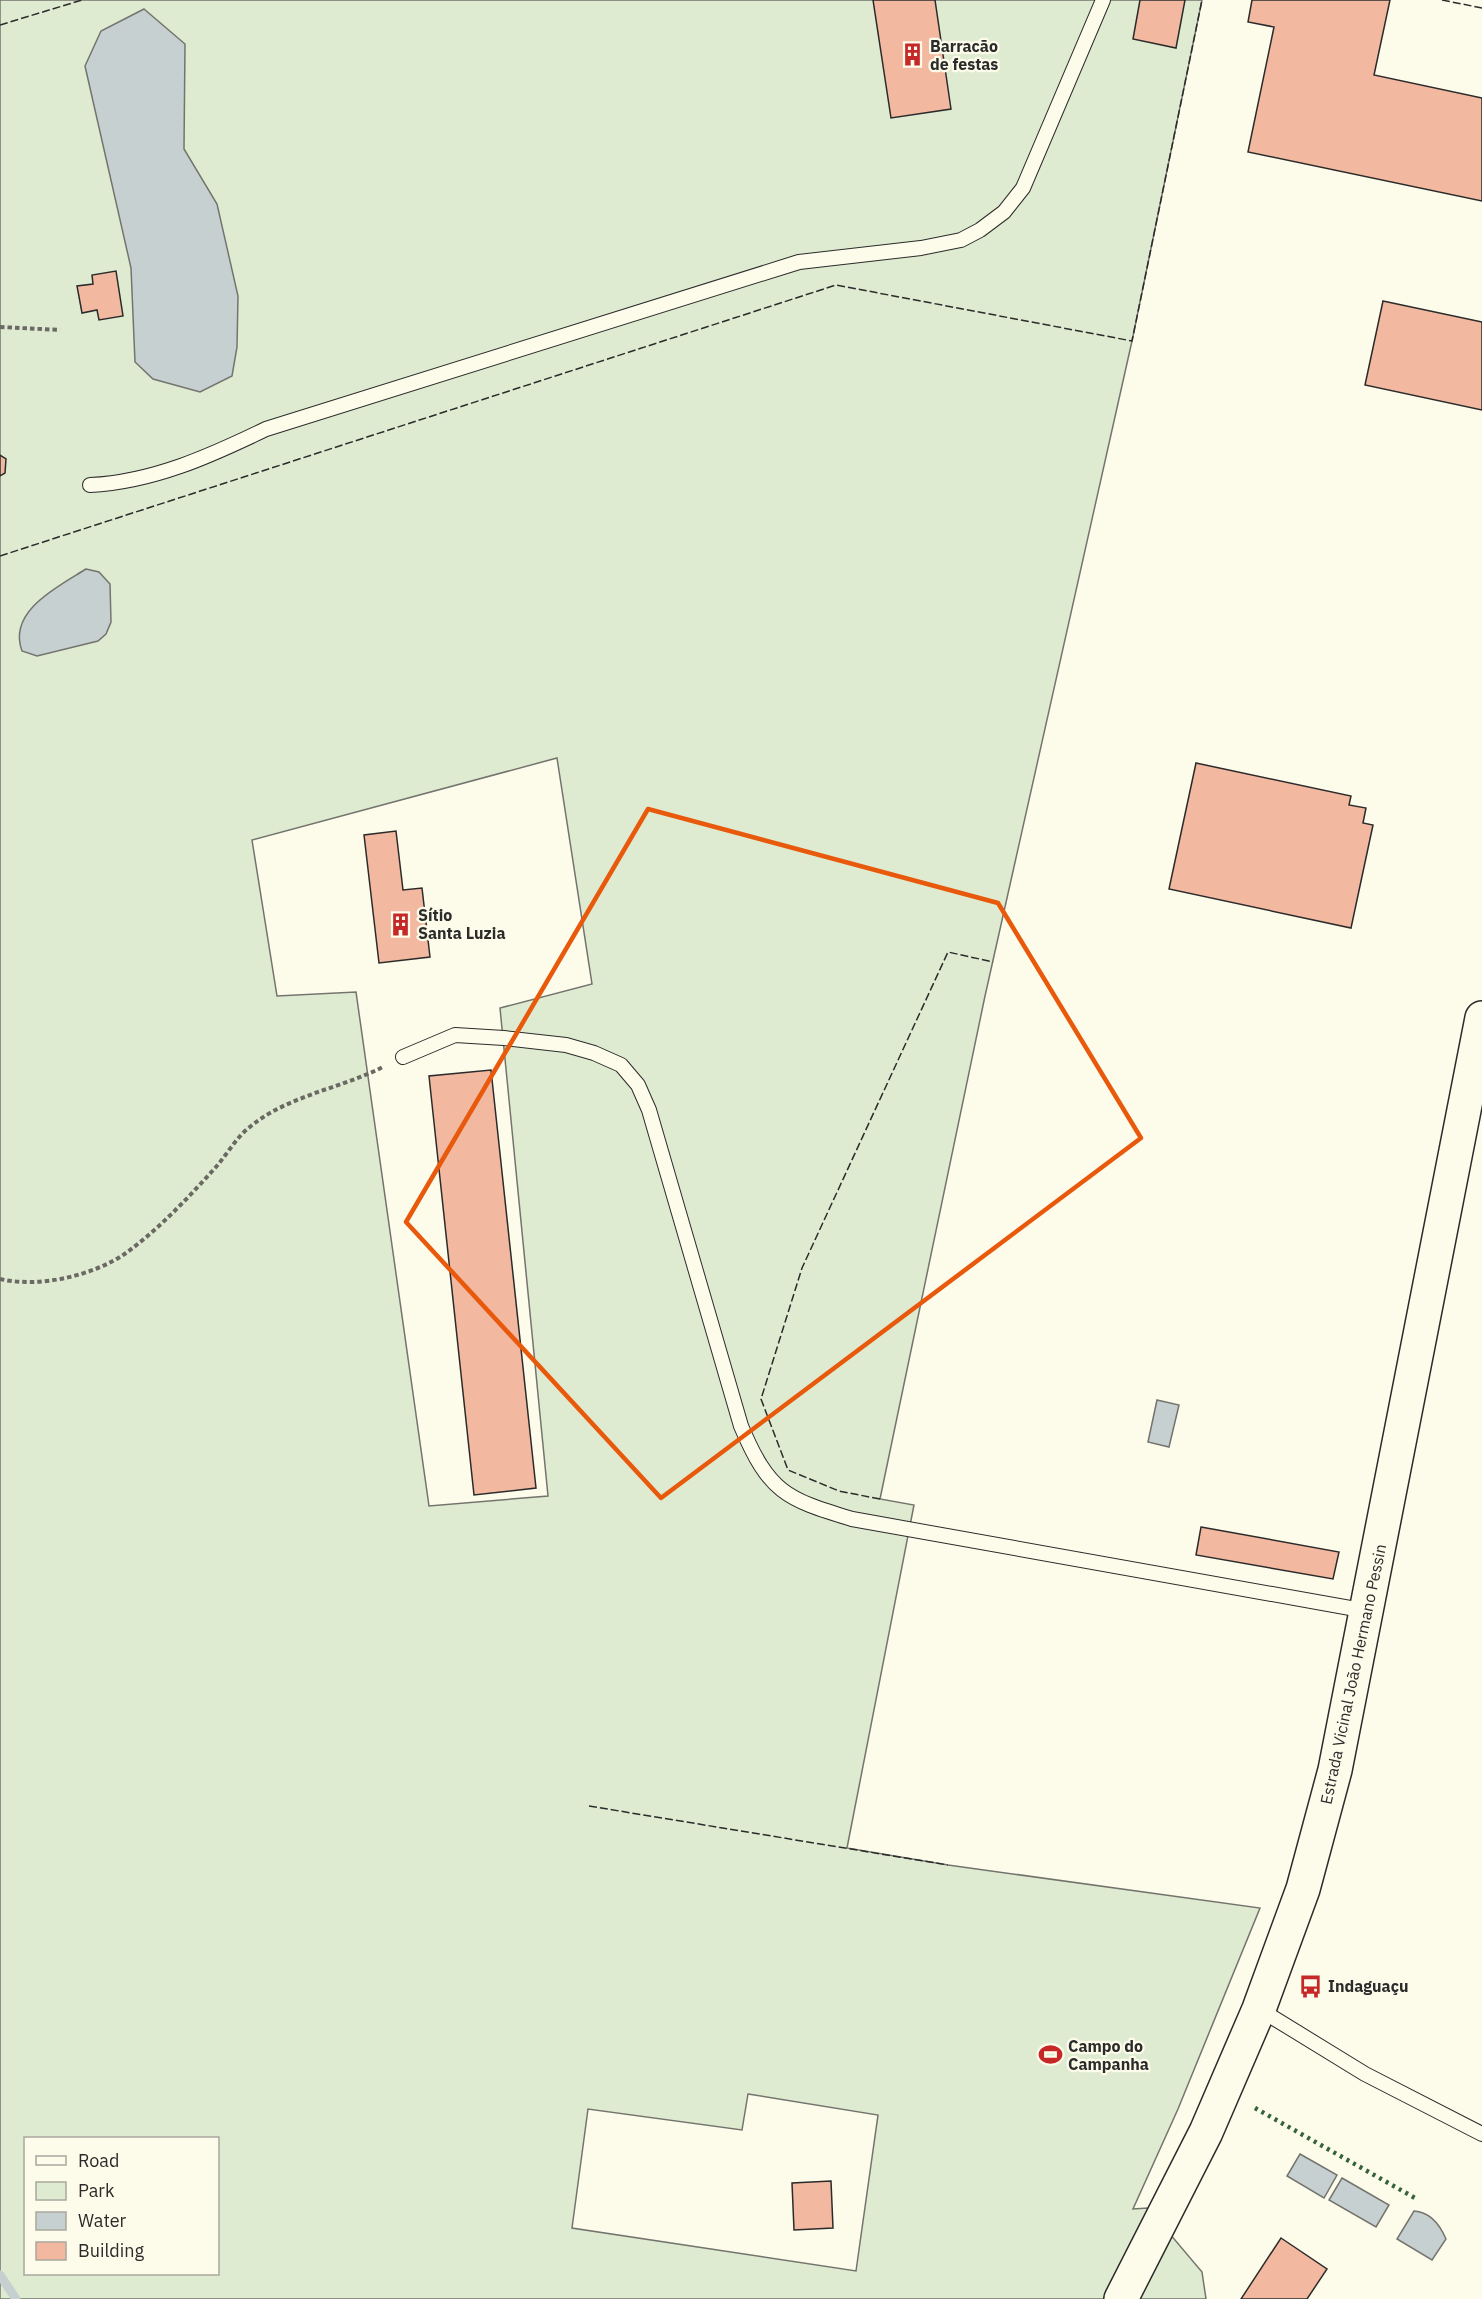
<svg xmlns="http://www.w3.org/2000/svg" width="1482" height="2299" viewBox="0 0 1482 2299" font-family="'IBM Plex Sans',sans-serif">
  <rect width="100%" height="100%" fill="#fdfbea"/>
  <!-- green -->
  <path fill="#deebd1" stroke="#74746e" stroke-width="1.5" fill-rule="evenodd" d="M0,0H1202L1132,341L985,996L880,1499L914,1505L847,1848L948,1865L1260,1908L1178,2109L1133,2209L1148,2208L1202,2272L1206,2299H0ZM557,758L592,984L500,1008L548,1496L429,1506L356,992L277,996L252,840ZM748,2094L878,2115L856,2271L572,2228L588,2109L742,2130ZM26,2138H218V2274H26Z"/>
  <!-- water -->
  <g fill="#c7d0d0" stroke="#74746e" stroke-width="1.5">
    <path d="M144,9L185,44L184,149L217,204L238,296L237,347L232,376L200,392L153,379L135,362L131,268L85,66L101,31Z"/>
    <path d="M86,569L99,572L110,584L111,622L106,634L98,641L37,656L22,651C7,611 59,586 86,569Z"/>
    <path d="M1157,1400L1179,1405L1169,1447L1148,1442Z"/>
    <path d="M1300,2154L1337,2175L1324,2198L1287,2176Z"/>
    <path d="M1342,2178L1389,2205L1376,2227L1329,2200Z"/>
    <path d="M1414,2211C1431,2212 1440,2225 1446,2239L1432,2260L1397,2239Z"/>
  </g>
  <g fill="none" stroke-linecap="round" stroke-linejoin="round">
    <!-- stream -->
    <path stroke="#c7d0d0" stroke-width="9" d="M0,2275L16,2299"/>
  </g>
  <!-- building -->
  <g fill="#f2b8a0" stroke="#2b2b2b" stroke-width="1.5">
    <path d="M873,0H935L951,109L891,118Z"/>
    <path d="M1140,0H1185L1176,48L1133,39Z"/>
    <path d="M1252,0H1390L1374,75L1482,98V201L1248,152L1274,27L1248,22Z"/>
    <path d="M116,271L123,316L99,320L97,310L82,313L77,286L93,284L92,275Z"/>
    <path d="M1383,301L1482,322V410L1365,385Z"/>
    <path d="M0,455L6,459L5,473L0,476Z"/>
    <path d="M1196,763L1351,796L1349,805L1366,808L1363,823L1373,825L1351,928L1169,889Z"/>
    <path d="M396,831L403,890L422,888L430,957L379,963L364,835Z"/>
    <path d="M491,1070L536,1488L474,1495L429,1076Z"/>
    <path d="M1201,1527L1339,1552L1333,1579L1196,1555Z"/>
    <path d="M831,2181L833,2228L794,2230L792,2183Z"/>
    <path d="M1281,2238L1327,2269L1307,2299H1241Z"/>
  </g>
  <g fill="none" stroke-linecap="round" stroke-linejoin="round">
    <defs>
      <g id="lane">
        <path d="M90,485C153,482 210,456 266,429L799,262L921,248L961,240L980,230L1004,212L1023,188L1103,0"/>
        <path d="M403,1057L455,1035L504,1038L566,1045L594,1053L621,1065L638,1085L649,1110L741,1426C769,1492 785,1499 852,1519L1367,1611"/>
        <path d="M1259,2009L1365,2074L1482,2134"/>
      </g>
      <path id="secondary" d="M1121,2299L1206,2132L1259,2009L1303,1889L1335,1770L1482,1018"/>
    </defs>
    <!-- lane casing -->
    <use href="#lane" stroke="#2b2b2b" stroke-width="16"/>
    <!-- secondary casing -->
    <use href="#secondary" stroke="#2b2b2b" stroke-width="36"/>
    <!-- path -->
    <g stroke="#6a6964" stroke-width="4" stroke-dasharray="4.5 3" stroke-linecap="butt">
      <path d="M0,327L60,330"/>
      <path d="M0,1279C39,1288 93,1276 126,1253C159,1229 188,1198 215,1168C225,1157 233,1143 244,1132C283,1096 337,1090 383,1067"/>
    </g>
    <!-- lane -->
    <use href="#lane" stroke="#fdfbea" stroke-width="14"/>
    <!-- secondary -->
    <use href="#secondary" stroke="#fdfbea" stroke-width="33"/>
    <!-- hedge -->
    <path stroke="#34623c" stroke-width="4.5" stroke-dasharray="3 4.5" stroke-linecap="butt" d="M1255,2108L1415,2198"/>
    <!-- fence -->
    <g stroke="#2b2b2b" stroke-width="1.5" stroke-dasharray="8 3" stroke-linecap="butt">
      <path d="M1442,0L1482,8"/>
      <path d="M0,25L82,0"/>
      <path d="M0,556L836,285L1132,341L1202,0"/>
      <path d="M880,1499L839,1491L788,1470L761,1399L802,1268L948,952L993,962"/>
      <path d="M589,1806L948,1865"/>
    </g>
  </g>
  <!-- marked area -->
  <path fill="none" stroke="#e8590c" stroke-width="4.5" stroke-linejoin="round" d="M648,809L998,903L1141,1138L661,1498L406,1222Z"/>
  <!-- icons -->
  <defs>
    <symbol id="building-bare" viewBox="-9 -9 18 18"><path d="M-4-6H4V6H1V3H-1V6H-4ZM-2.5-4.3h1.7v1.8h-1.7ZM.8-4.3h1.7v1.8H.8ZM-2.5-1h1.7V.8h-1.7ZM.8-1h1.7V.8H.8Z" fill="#c62828" stroke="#fdfbea" stroke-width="2.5" paint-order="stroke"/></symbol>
    <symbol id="bus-bare" viewBox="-9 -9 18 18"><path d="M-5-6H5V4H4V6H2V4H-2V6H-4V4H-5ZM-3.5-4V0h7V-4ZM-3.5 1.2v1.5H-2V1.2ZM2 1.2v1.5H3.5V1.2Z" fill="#c62828" stroke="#fdfbea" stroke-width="2.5" paint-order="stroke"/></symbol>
    <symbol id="stadium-bare" viewBox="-9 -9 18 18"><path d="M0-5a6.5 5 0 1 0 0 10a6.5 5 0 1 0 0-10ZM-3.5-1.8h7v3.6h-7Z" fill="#c62828" stroke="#fdfbea" stroke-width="2.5" paint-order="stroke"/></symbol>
  </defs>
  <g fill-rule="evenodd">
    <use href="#building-bare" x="896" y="38" width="33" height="33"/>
    <use href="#building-bare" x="384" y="908" width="33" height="33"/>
    <use href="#bus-bare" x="1294" y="1970" width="33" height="33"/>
    <use href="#stadium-bare" x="1034" y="2038" width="33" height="33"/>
  </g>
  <g text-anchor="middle" stroke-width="4.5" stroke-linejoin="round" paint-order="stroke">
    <!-- poi labels -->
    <g font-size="16" font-weight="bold" fill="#2b2b2b" stroke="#fdfbea" text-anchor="start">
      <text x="930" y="52">Barracão<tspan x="930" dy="18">de festas</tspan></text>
      <text x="418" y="921">Sítio<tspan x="418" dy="18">Santa Luzia</tspan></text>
      <text x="1328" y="1992">Indaguaçu</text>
      <text x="1068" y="2052">Campo do<tspan x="1068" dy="18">Campanha</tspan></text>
    </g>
    <!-- street labels -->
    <g font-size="16" fill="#2b2b2b" stroke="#fdfbea">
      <text transform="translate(1353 1674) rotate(-78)" y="6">Estrada Vicinal João Hermano Pessin</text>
    </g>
  </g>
  <!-- legend -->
  <rect x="24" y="2137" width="195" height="138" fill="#fdfbea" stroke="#a9a89e" stroke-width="1.5"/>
  <rect x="36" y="2156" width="30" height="9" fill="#fdfbea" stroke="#a9a89e" stroke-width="1.5"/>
  <text x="78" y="2167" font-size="18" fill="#2b2b2b">Road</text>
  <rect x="36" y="2182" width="30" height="18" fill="#deebd1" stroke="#a9a89e" stroke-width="1.5"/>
  <text x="78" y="2197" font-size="18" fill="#2b2b2b">Park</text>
  <rect x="36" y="2212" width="30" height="18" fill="#c7d0d0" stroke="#a9a89e" stroke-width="1.5"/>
  <text x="78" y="2227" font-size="18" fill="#2b2b2b">Water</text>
  <rect x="36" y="2242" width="30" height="18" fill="#f2b8a0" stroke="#a9a89e" stroke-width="1.5"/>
  <text x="78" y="2257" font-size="18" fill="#2b2b2b">Building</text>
</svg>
